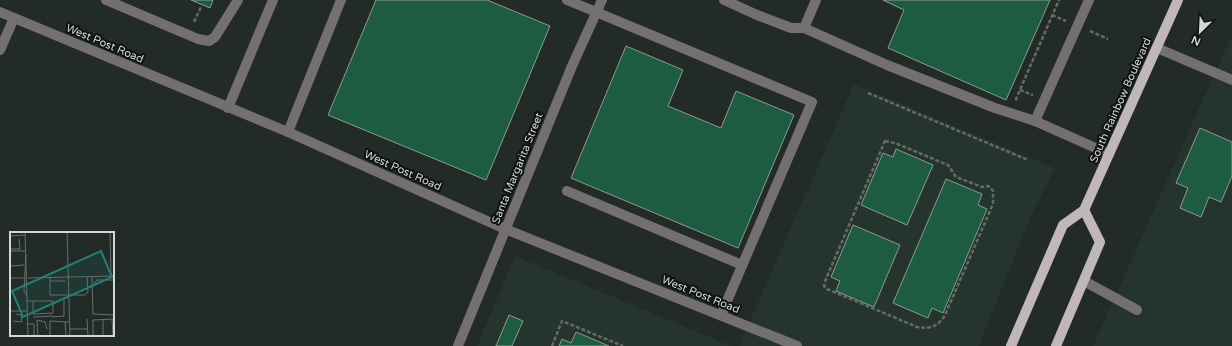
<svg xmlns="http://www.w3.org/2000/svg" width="1232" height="346" viewBox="0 0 1232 346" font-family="'Varela Round',sans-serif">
  <rect width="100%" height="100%" fill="#222b26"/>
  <!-- built -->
  <g fill="#25352d">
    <path d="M1232,35V346H1093L1115,297Z"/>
    <path d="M854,84L1055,168L1031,216L979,346H739Z"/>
    <path d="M515,256L731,346H477Z"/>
  </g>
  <!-- building -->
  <g fill="#1d5c42" stroke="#8e9993">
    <path d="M191,0H213L210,8Z"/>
    <path d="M376,0H487L550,26L486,180L328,115Z"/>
    <path d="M883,0H1050L1006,100L888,48L904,10Z"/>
    <path d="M626,46L683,70L668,106L721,128L736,91L794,115L738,248L571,178Z"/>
    <path d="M1200,128L1232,142V176L1221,202L1209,197L1201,217L1180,208L1188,188L1176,183Z"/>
    <path d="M896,149L933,165L907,225L861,205L883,153L893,157Z"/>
    <path d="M946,179L982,194L978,205L987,209L943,313L932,308L928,318L893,303Z"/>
    <path d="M853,225L900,245L874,307L836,291L840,281L831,277Z"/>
    <path d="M509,315L523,321L512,346H496Z"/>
    <path d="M576,332L609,346H559L562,339L571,343Z"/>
  </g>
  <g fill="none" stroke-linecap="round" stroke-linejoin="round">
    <!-- path -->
    <g stroke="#646b67" stroke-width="2.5" stroke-dasharray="4 2" stroke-linecap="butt">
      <path d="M1052,15L1066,21"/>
      <path d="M194,22L201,7"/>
      <path d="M1090,31L1108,39"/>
      <path d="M1020,90L1033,95"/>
      <path d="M868,93L1028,160"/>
      <path d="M1017,100L1016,99L1059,0"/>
      <path d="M885,141L895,143L948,165L956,177L982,187L988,186L990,187L993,191V204L945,315C938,327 930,329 917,327L827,289L824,286L826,279Z"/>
      <path d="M552,346L562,321L623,346"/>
    </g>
    <!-- minor -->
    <g stroke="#746f72" stroke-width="10">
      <path d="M106,0L198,39L209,41L215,37L238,0"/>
      <path d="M567,0L812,102L721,315"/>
      <path d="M724,0L757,15L791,28H804"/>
      <path d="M816,0L804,28L887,65L995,108L1035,121L1109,154"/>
      <path d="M0,12L288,132L505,229L797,346"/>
      <path d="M1157,48L1232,80"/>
      <path d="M0,50L14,18"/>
      <path d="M228,108L273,0"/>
      <path d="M1035,121L1089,0"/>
      <path d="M288,132L341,0"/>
      <path d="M567,191L742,265"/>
      <path d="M1084,281L1137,310"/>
      <path d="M458,346L572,66L602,0"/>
    </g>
    <!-- major -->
    <g stroke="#c0b7bb" stroke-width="10">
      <path d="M1011,346L1063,225L1084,210L1178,0"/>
      <path d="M1056,346L1100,242L1084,210"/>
    </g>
  </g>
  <g text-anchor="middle" stroke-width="4" stroke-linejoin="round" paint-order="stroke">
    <!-- street labels -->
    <g font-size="11" fill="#d3d8d5" stroke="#0e1210">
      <text transform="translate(105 43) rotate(23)" y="4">West Post Road</text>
      <text transform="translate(1120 100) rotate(-66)" y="4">South Rainbow Boulevard</text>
      <text transform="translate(517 168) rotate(-68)" y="4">Santa Margarita Street</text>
      <text transform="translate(403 170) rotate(24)" y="4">West Post Road</text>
      <text transform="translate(701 294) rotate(22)" y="4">West Post Road</text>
    </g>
  </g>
  <!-- overview -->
  <g transform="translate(10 232)">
    <rect width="104" height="104" fill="#222b26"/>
    <path fill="none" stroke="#69706c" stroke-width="1" d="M15,0L18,104M57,0L60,104M100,0L101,44M0,4L15,3M1,17H10L9,7M0,19H15M16,22L14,59L17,64M1,34L14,33M82,44L83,82L104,83M40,45V63H75L78,60L77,44M0,46H14M18,46L104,44M40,49H55M83,53L87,48H104M17,69H23V82L43,81V69H23M0,79H17M23,85L43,84M42,85L54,84V68M77,87L78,104M102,87L103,104M93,88V104M3,89L12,90L11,83L6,82M17,92H24V104M60,97H78M28,104L27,88L35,90L37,97M40,104V89L56,90M56,104L55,90H59M83,104V88L104,87"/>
    <path fill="#238078" fill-opacity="0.15" stroke="#238078" stroke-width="2" d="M91,19L102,45L13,85L2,59Z"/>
    <rect width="104" height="104" fill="none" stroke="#d3d8d5" stroke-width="2"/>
  </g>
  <!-- north arrow -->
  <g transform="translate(1200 32) rotate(204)" stroke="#0e1210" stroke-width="3" paint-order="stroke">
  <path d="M0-3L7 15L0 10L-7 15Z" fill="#d3d8d5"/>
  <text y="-6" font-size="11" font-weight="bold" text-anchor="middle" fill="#d3d8d5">N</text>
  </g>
</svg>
